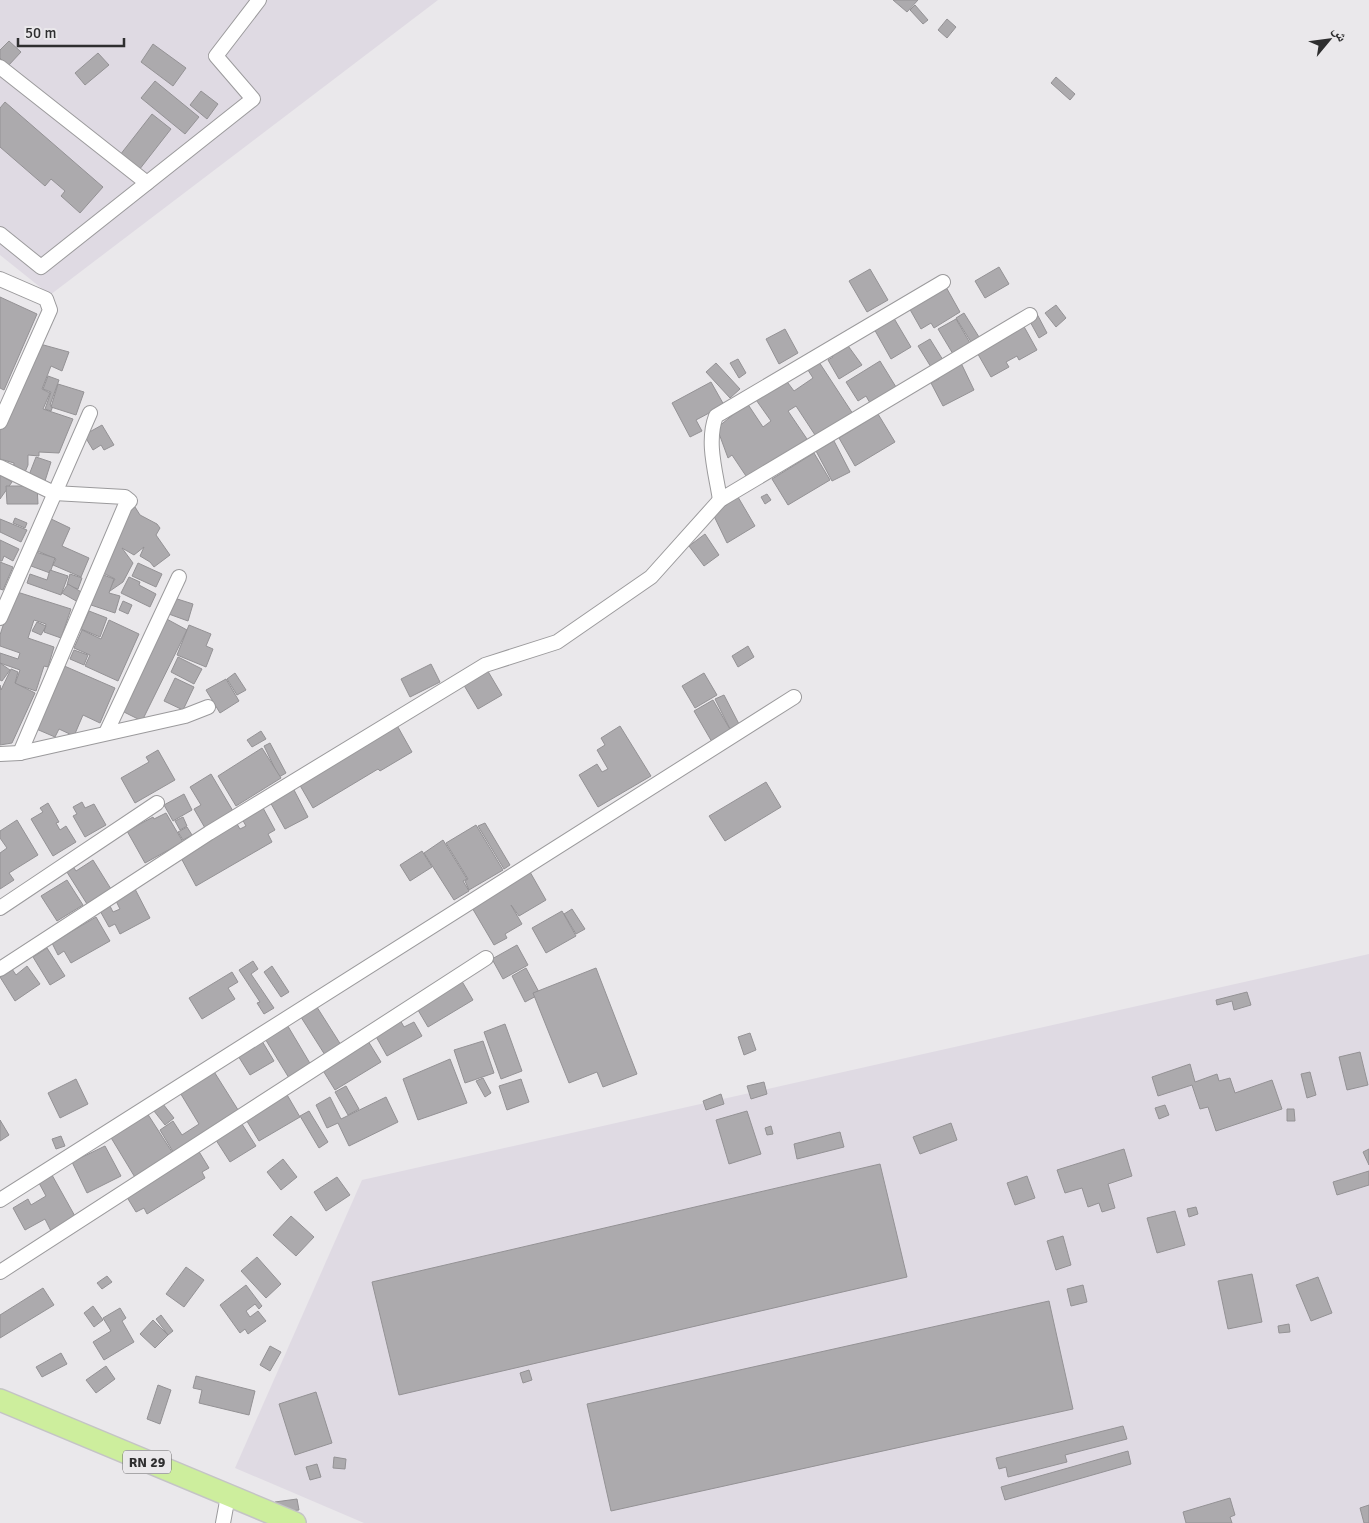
<svg xmlns="http://www.w3.org/2000/svg" width="1369" height="1523" viewBox="0 0 1369 1523" font-family="Signika,'Noto Naskh Arabic',sans-serif">
  <rect width="100%" height="100%" fill="#eae8eb"/>
  <!-- built -->
  <g fill="#dfdae3">
    <path d="M0,0H438L50,295L0,255Z"/>
    <path d="M1369,954V1523H364L235,1468L362,1180Z"/>
  </g>
  <!-- building -->
  <g fill="#acaaad" stroke="#949295">
    <path d="M893,0H918L907,12Z"/>
    <path d="M915,5L928,20L923,24L910,10Z"/>
    <path d="M947,19L956,27L947,38L938,30Z"/>
    <path d="M9,41L21,52L8,66L0,58V50Z"/>
    <path d="M153,44L186,68L173,86L141,62Z"/>
    <path d="M98,53L109,65L85,85L75,73Z"/>
    <path d="M1056,77L1075,94L1070,100L1051,83Z"/>
    <path d="M155,81L199,117L185,134L141,98Z"/>
    <path d="M201,91L218,104L207,119L190,105Z"/>
    <path d="M5,102L103,187L80,213L61,196L65,191L51,179L45,186L0,147V108Z"/>
    <path d="M152,114L171,129L139,170L120,155Z"/>
    <path d="M999,267L1009,284L985,298L975,281Z"/>
    <path d="M870,269L888,300L867,312L849,281Z"/>
    <path d="M946,287L960,312L934,328L931,323L921,329L908,306Z"/>
    <path d="M0,297L37,314L4,390L0,388Z"/>
    <path d="M1056,305L1066,318L1056,327L1045,313Z"/>
    <path d="M964,313L979,337L971,342L956,318Z"/>
    <path d="M1037,314L1047,333L1039,338L1028,318Z"/>
    <path d="M892,315L911,347L891,359L873,327Z"/>
    <path d="M956,319L970,343L953,354L938,329Z"/>
    <path d="M1022,323L1037,350L1019,360L1017,356L1006,362L1009,367L991,377L975,349Z"/>
    <path d="M785,329L798,353L779,364L766,339Z"/>
    <path d="M930,339L943,360L931,367L918,346Z"/>
    <path d="M846,343L862,365L839,379L828,360L833,357L829,352Z"/>
    <path d="M40,344L69,352L62,371L51,366L42,389L50,393L43,409L73,419L59,453L39,452V456L28,455V465L23,477L13,472L14,463L0,459V430Z"/>
    <path d="M738,359L746,373L739,378L730,363Z"/>
    <path d="M817,359L853,414L817,438L796,406L788,411L807,439L748,479L732,455L728,458L717,428L747,403L763,427L771,421L754,397L785,379L794,391L813,378L806,367Z"/>
    <path d="M880,361L896,387L870,403L866,396L858,401L846,382Z"/>
    <path d="M716,363L740,389L730,398L706,372Z"/>
    <path d="M961,363L974,390L943,406L931,383L939,379L937,375Z"/>
    <path d="M48,376L59,380L50,405L53,406L51,411L45,409L51,392L43,389Z"/>
    <path d="M711,382L724,405L696,420L702,431L690,437L672,403Z"/>
    <path d="M58,384L84,392L76,415L51,407Z"/>
    <path d="M878,414L895,442L855,466L839,438Z"/>
    <path d="M102,425L114,445L104,450L101,445L93,450L84,435Z"/>
    <path d="M834,441L850,472L832,481L816,451Z"/>
    <path d="M814,453L830,480L788,505L772,479Z"/>
    <path d="M36,457L51,462L45,481L29,475Z"/>
    <path d="M0,475L12,482L0,499Z"/>
    <path d="M6,486H37L38,504H7Z"/>
    <path d="M767,494L771,500L765,504L761,497Z"/>
    <path d="M738,497L755,526L727,543L713,514Z"/>
    <path d="M135,507L140,515L157,524L160,528L156,535L170,555L154,567L150,562L140,556L144,547L134,555L122,548L133,563L123,582L107,593L115,579L99,571L130,511Z"/>
    <path d="M47,517L70,528L62,546L89,558L81,577L53,565L56,559L33,549Z"/>
    <path d="M15,518L27,523L25,528L13,523Z"/>
    <path d="M0,519L27,530L21,542L0,532Z"/>
    <path d="M705,534L719,555L704,566L689,546Z"/>
    <path d="M0,540L19,549L13,561L4,556L2,561H0Z"/>
    <path d="M36,552L55,558L50,573L31,566Z"/>
    <path d="M0,562L13,567L3,590L0,589Z"/>
    <path d="M138,563L162,574L156,587L132,576Z"/>
    <path d="M50,570L68,576L61,595L27,583L30,574L47,580Z"/>
    <path d="M70,574L82,578L78,589L67,585Z"/>
    <path d="M101,574L114,579L109,593L120,596L115,613L91,605Z"/>
    <path d="M129,577L140,582L139,585L156,594L150,607L121,593Z"/>
    <path d="M68,584L83,593L78,602L62,593Z"/>
    <path d="M14,591L71,609L61,638L44,632L46,624L34,620L28,638L54,647L48,667L44,666L36,691L15,684L20,670L0,663V653L18,659L20,653L0,646V635Z"/>
    <path d="M171,597L193,604L188,621L166,613Z"/>
    <path d="M123,601L132,605L128,614L119,610Z"/>
    <path d="M89,611L107,618L100,637L81,629Z"/>
    <path d="M163,617L187,630L142,721L118,709Z"/>
    <path d="M109,620L139,634L118,681L85,666L90,655L74,648L82,630L101,639Z"/>
    <path d="M37,622L46,626L41,635L32,631Z"/>
    <path d="M189,625L211,634L206,646L213,649L206,667L177,655Z"/>
    <path d="M748,646L754,657L738,667L732,656Z"/>
    <path d="M74,650L88,655L84,665L70,659Z"/>
    <path d="M178,657L202,669L194,684L171,672Z"/>
    <path d="M0,663L10,670L2,681L0,680Z"/>
    <path d="M431,664L440,682L410,697L401,679Z"/>
    <path d="M62,665L115,688L100,723L83,715L74,736L59,729L55,737L34,728Z"/>
    <path d="M486,668L502,695L478,709L462,682Z"/>
    <path d="M11,669L18,672L15,683L35,693L12,743L0,745V685L1,690Z"/>
    <path d="M235,673L246,690L237,695L227,679Z"/>
    <path d="M704,673L717,695L695,708L682,686Z"/>
    <path d="M175,678L194,687L183,710L164,701Z"/>
    <path d="M226,679L239,701L220,713L206,690Z"/>
    <path d="M724,695L739,724L730,729L715,699Z"/>
    <path d="M713,700L731,731L712,742L694,711Z"/>
    <path d="M394,720L412,752L380,771L378,769L313,808L298,782Z"/>
    <path d="M620,726L651,776L598,807L579,775L597,764L602,772L608,769L597,750L605,745L601,738Z"/>
    <path d="M261,731L266,739L252,747L247,740Z"/>
    <path d="M270,743L286,773L279,777L264,746Z"/>
    <path d="M262,748L281,778L236,806L218,776Z"/>
    <path d="M158,750L175,780L135,803L121,778L149,762L146,757Z"/>
    <path d="M211,774L233,811L205,828L194,809L201,805L190,787Z"/>
    <path d="M766,782L781,807L725,841L709,816Z"/>
    <path d="M293,788L308,817L285,829L269,800Z"/>
    <path d="M184,794L192,810L173,821L164,805Z"/>
    <path d="M82,802L85,808L94,804L106,825L85,837L73,816L77,814L73,807Z"/>
    <path d="M48,803L59,822L56,823L60,830L66,826L76,842L53,856L31,819L43,812L40,808Z"/>
    <path d="M262,806L275,830L268,834L272,842L196,886L180,856L237,824L240,829L246,826L241,817Z"/>
    <path d="M166,813L183,842L145,863L127,831L153,817L154,819Z"/>
    <path d="M183,817L187,826L180,830L175,821Z"/>
    <path d="M17,820L38,855L9,873L14,880L0,889V853L7,848L0,838V831Z"/>
    <path d="M485,823L510,865L504,869L478,826Z"/>
    <path d="M476,825L503,870L469,890L465,881L468,879L446,843Z"/>
    <path d="M187,827L192,835L183,840L178,832Z"/>
    <path d="M443,840L467,879L463,881L469,891L454,900L424,853Z"/>
    <path d="M422,851L432,867L410,881L400,865Z"/>
    <path d="M93,860L111,889L87,904L65,869L72,865L76,871Z"/>
    <path d="M530,872L546,900L519,916L511,905L522,924L505,934L507,938L494,945L471,906Z"/>
    <path d="M67,880L83,905L57,921L41,896Z"/>
    <path d="M135,889L150,918L120,934L115,924L109,927L99,909L109,904L113,912L120,909L115,899Z"/>
    <path d="M572,909L585,929L576,934L564,914Z"/>
    <path d="M562,911L576,936L546,953L532,928Z"/>
    <path d="M96,917L110,941L71,963L64,951L58,955L52,943Z"/>
    <path d="M517,945L528,965L503,979L492,959Z"/>
    <path d="M47,948L65,976L50,985L33,957Z"/>
    <path d="M253,961L258,969L251,974L274,1008L264,1014L257,1003L260,1002L239,970Z"/>
    <path d="M27,966L40,984L15,1001L0,977L12,969L16,975Z"/>
    <path d="M272,966L289,992L281,997L264,972Z"/>
    <path d="M526,968L540,994L525,1002L512,976Z"/>
    <path d="M596,968L637,1074L603,1087L597,1072L569,1083L533,993Z"/>
    <path d="M232,972L238,982L228,988L235,999L202,1019L189,998Z"/>
    <path d="M460,978L473,1000L428,1027L415,1005Z"/>
    <path d="M1247,992L1251,1005L1234,1010L1232,1001L1217,1005L1216,1000Z"/>
    <path d="M315,1004L341,1045L325,1055L299,1014Z"/>
    <path d="M399,1018L404,1027L414,1022L422,1036L387,1056L374,1033Z"/>
    <path d="M286,1023L311,1065L289,1078L264,1037Z"/>
    <path d="M505,1024L522,1071L501,1079L484,1032Z"/>
    <path d="M750,1033L756,1050L744,1055L738,1037Z"/>
    <path d="M259,1036L274,1061L250,1075L235,1051Z"/>
    <path d="M368,1041L381,1062L335,1090L322,1069Z"/>
    <path d="M483,1041L494,1073L465,1083L454,1050Z"/>
    <path d="M1360,1052L1368,1085L1347,1090L1339,1057Z"/>
    <path d="M450,1059L467,1103L418,1120L403,1079Z"/>
    <path d="M1190,1064L1195,1082L1217,1074L1219,1081L1230,1078L1235,1093L1272,1080L1282,1109L1216,1131L1208,1107L1200,1109L1192,1085L1158,1096L1152,1077Z"/>
    <path d="M213,1070L240,1113L175,1155L160,1130L173,1121L182,1135L199,1124L179,1091Z"/>
    <path d="M1310,1072L1316,1095L1307,1098L1301,1074Z"/>
    <path d="M483,1078L491,1093L485,1097L476,1081Z"/>
    <path d="M76,1079L88,1104L60,1118L48,1093Z"/>
    <path d="M521,1079L529,1102L507,1110L499,1086Z"/>
    <path d="M764,1082L767,1094L751,1099L747,1086Z"/>
    <path d="M346,1086L359,1109L348,1115L335,1092Z"/>
    <path d="M286,1093L300,1117L259,1141L245,1118Z"/>
    <path d="M721,1094L724,1104L706,1110L703,1101Z"/>
    <path d="M330,1097L341,1119L386,1097L398,1122L349,1146L338,1123L327,1128L316,1105Z"/>
    <path d="M163,1104L174,1118L165,1125L154,1111Z"/>
    <path d="M1165,1105L1169,1115L1159,1119L1155,1108Z"/>
    <path d="M1287,1109H1294L1295,1121H1287Z"/>
    <path d="M309,1111L328,1142L319,1148L300,1116Z"/>
    <path d="M747,1111L761,1154L729,1164L716,1120Z"/>
    <path d="M147,1113L174,1155L136,1179L110,1136Z"/>
    <path d="M0,1120L9,1135L0,1141Z"/>
    <path d="M240,1121L256,1146L230,1162L214,1137Z"/>
    <path d="M951,1123L957,1140L920,1154L913,1137Z"/>
    <path d="M771,1126L773,1134L767,1135L765,1128Z"/>
    <path d="M840,1132L844,1147L797,1159L794,1144Z"/>
    <path d="M61,1136L65,1146L56,1149L52,1139Z"/>
    <path d="M105,1146L121,1176L87,1193L72,1162Z"/>
    <path d="M1124,1149L1132,1176L1108,1184L1115,1208L1102,1212L1099,1203L1088,1207L1082,1188L1065,1193L1057,1170Z"/>
    <path d="M1369,1149V1165L1363,1152Z"/>
    <path d="M198,1150L209,1168L202,1172L205,1178L147,1214L144,1208L136,1212L125,1194Z"/>
    <path d="M283,1159L297,1177L281,1190L267,1172Z"/>
    <path d="M880,1164L907,1277L399,1395L372,1282Z"/>
    <path d="M1369,1171V1185L1337,1195L1333,1182Z"/>
    <path d="M52,1175L76,1218L51,1231L45,1219L25,1230L13,1208L28,1199L31,1205L46,1196L39,1183Z"/>
    <path d="M1027,1176L1035,1198L1015,1205L1007,1183Z"/>
    <path d="M337,1177L350,1195L326,1211L314,1192Z"/>
    <path d="M1196,1207L1198,1214L1189,1217L1187,1209Z"/>
    <path d="M1175,1211L1185,1245L1157,1253L1147,1218Z"/>
    <path d="M291,1216L314,1237L296,1256L273,1235Z"/>
    <path d="M1063,1236L1071,1265L1056,1270L1047,1241Z"/>
    <path d="M257,1257L281,1284L266,1298L241,1271Z"/>
    <path d="M186,1267L204,1280L184,1307L166,1294Z"/>
    <path d="M1252,1274L1262,1322L1228,1329L1218,1281Z"/>
    <path d="M107,1276L112,1282L102,1289L97,1283Z"/>
    <path d="M1318,1277L1332,1313L1311,1321L1296,1285Z"/>
    <path d="M246,1285L262,1306L259,1309L255,1304L246,1311L250,1317L258,1311L266,1321L248,1334L245,1329L240,1333L220,1305Z"/>
    <path d="M1083,1285L1087,1302L1071,1306L1067,1289Z"/>
    <path d="M43,1288L54,1305L0,1338V1315Z"/>
    <path d="M1049,1301L1073,1409L611,1511L587,1404Z"/>
    <path d="M93,1306L103,1320L94,1327L84,1313Z"/>
    <path d="M120,1308L126,1318L122,1321L134,1342L104,1360L93,1342L111,1331L103,1318Z"/>
    <path d="M161,1315L173,1331L168,1335L156,1319Z"/>
    <path d="M153,1320L168,1335L155,1348L140,1334Z"/>
    <path d="M1289,1324L1290,1332L1279,1333L1278,1326Z"/>
    <path d="M270,1346L281,1352L270,1371L260,1365Z"/>
    <path d="M61,1353L67,1364L42,1377L36,1367Z"/>
    <path d="M106,1366L115,1379L96,1393L86,1380Z"/>
    <path d="M529,1370L532,1380L523,1383L520,1373Z"/>
    <path d="M196,1376L255,1391L249,1415L199,1403L202,1390L193,1388Z"/>
    <path d="M158,1385L171,1390L160,1424L147,1419Z"/>
    <path d="M316,1392L332,1443L295,1455L279,1404Z"/>
    <path d="M1123,1426L1127,1439L1065,1455L1067,1462L1008,1477L1006,1467L999,1469L996,1458Z"/>
    <path d="M1128,1451L1131,1464L1005,1500L1001,1487Z"/>
    <path d="M334,1457L346,1459L345,1469L333,1468Z"/>
    <path d="M317,1464L321,1477L310,1480L306,1467Z"/>
    <path d="M1230,1498L1235,1515L1230,1517L1232,1523H1186L1183,1512Z"/>
    <path d="M297,1499L299,1510L276,1513L275,1502Z"/>
    <path d="M1369,1505V1523H1364L1360,1508Z"/>
  </g>
  <g fill="none" stroke-linecap="round" stroke-linejoin="round">
    <defs>
      <g id="minor">
        <path d="M0,67L147,183"/>
        <path d="M0,234L41,267L253,99L216,56L259,0"/>
        <path d="M0,279L46,299L50,310L0,422"/>
        <path d="M0,467L54,493L125,497L130,501L125,506L20,753"/>
        <path d="M720,500C716,473 706,442 716,416L943,282"/>
        <path d="M0,618L90,413"/>
        <path d="M106,733L179,577"/>
        <path d="M0,754L20,753L185,716L208,707"/>
        <path d="M0,908L157,803"/>
        <path d="M0,969L209,833L485,665L557,642L651,577L720,500L1030,315"/>
        <path d="M0,1200L794,697"/>
        <path d="M0,1272L486,958"/>
        <path d="M223,1523L228,1496"/>
      </g>
      <path id="primary" d="M0,1400L295,1523"/>
    </defs>
    <!-- minor casing -->
    <use href="#minor" stroke="#9b9a9c" stroke-width="16"/>
    <!-- primary casing -->
    <use href="#primary" stroke="#c4c4c5" stroke-width="24"/>
    <!-- minor -->
    <use href="#minor" stroke="#fff" stroke-width="14"/>
    <!-- primary -->
    <use href="#primary" stroke="#cdee9d" stroke-width="21"/>
  </g>
  <g text-anchor="middle" stroke-width="4" stroke-linejoin="round" paint-order="stroke">
    <!-- shield labels -->
    <rect fill="#eae8eb" stroke="#666667" stroke-width="1" x="123" y="1450.5" width="48" height="23" rx="4"/>
    <g font-size="14" font-weight="bold" fill="#2e2e2f">
      <text x="147" y="1467">RN 29</text>
    </g>
  </g>
  <!-- north arrow -->
  <g transform="translate(1329 40) rotate(61)" stroke="#eae8eb" stroke-width="4" paint-order="stroke">
  <path d="M0-4L9 19L0 12L-9 19Z" fill="#2e2e2f"/>
  <text y="-8" font-size="14" font-weight="bold" text-anchor="middle" fill="#2e2e2f">ش</text>
  </g>
  <!-- scale -->
  <path d="M18 38v8h106v-8" fill="none" stroke="#2e2e2f" stroke-width="2.5"/>
  <text x="25" y="38" font-size="15" fill="#2e2e2f" stroke="#eae8eb" stroke-width="4" paint-order="stroke">50 m</text>
</svg>
